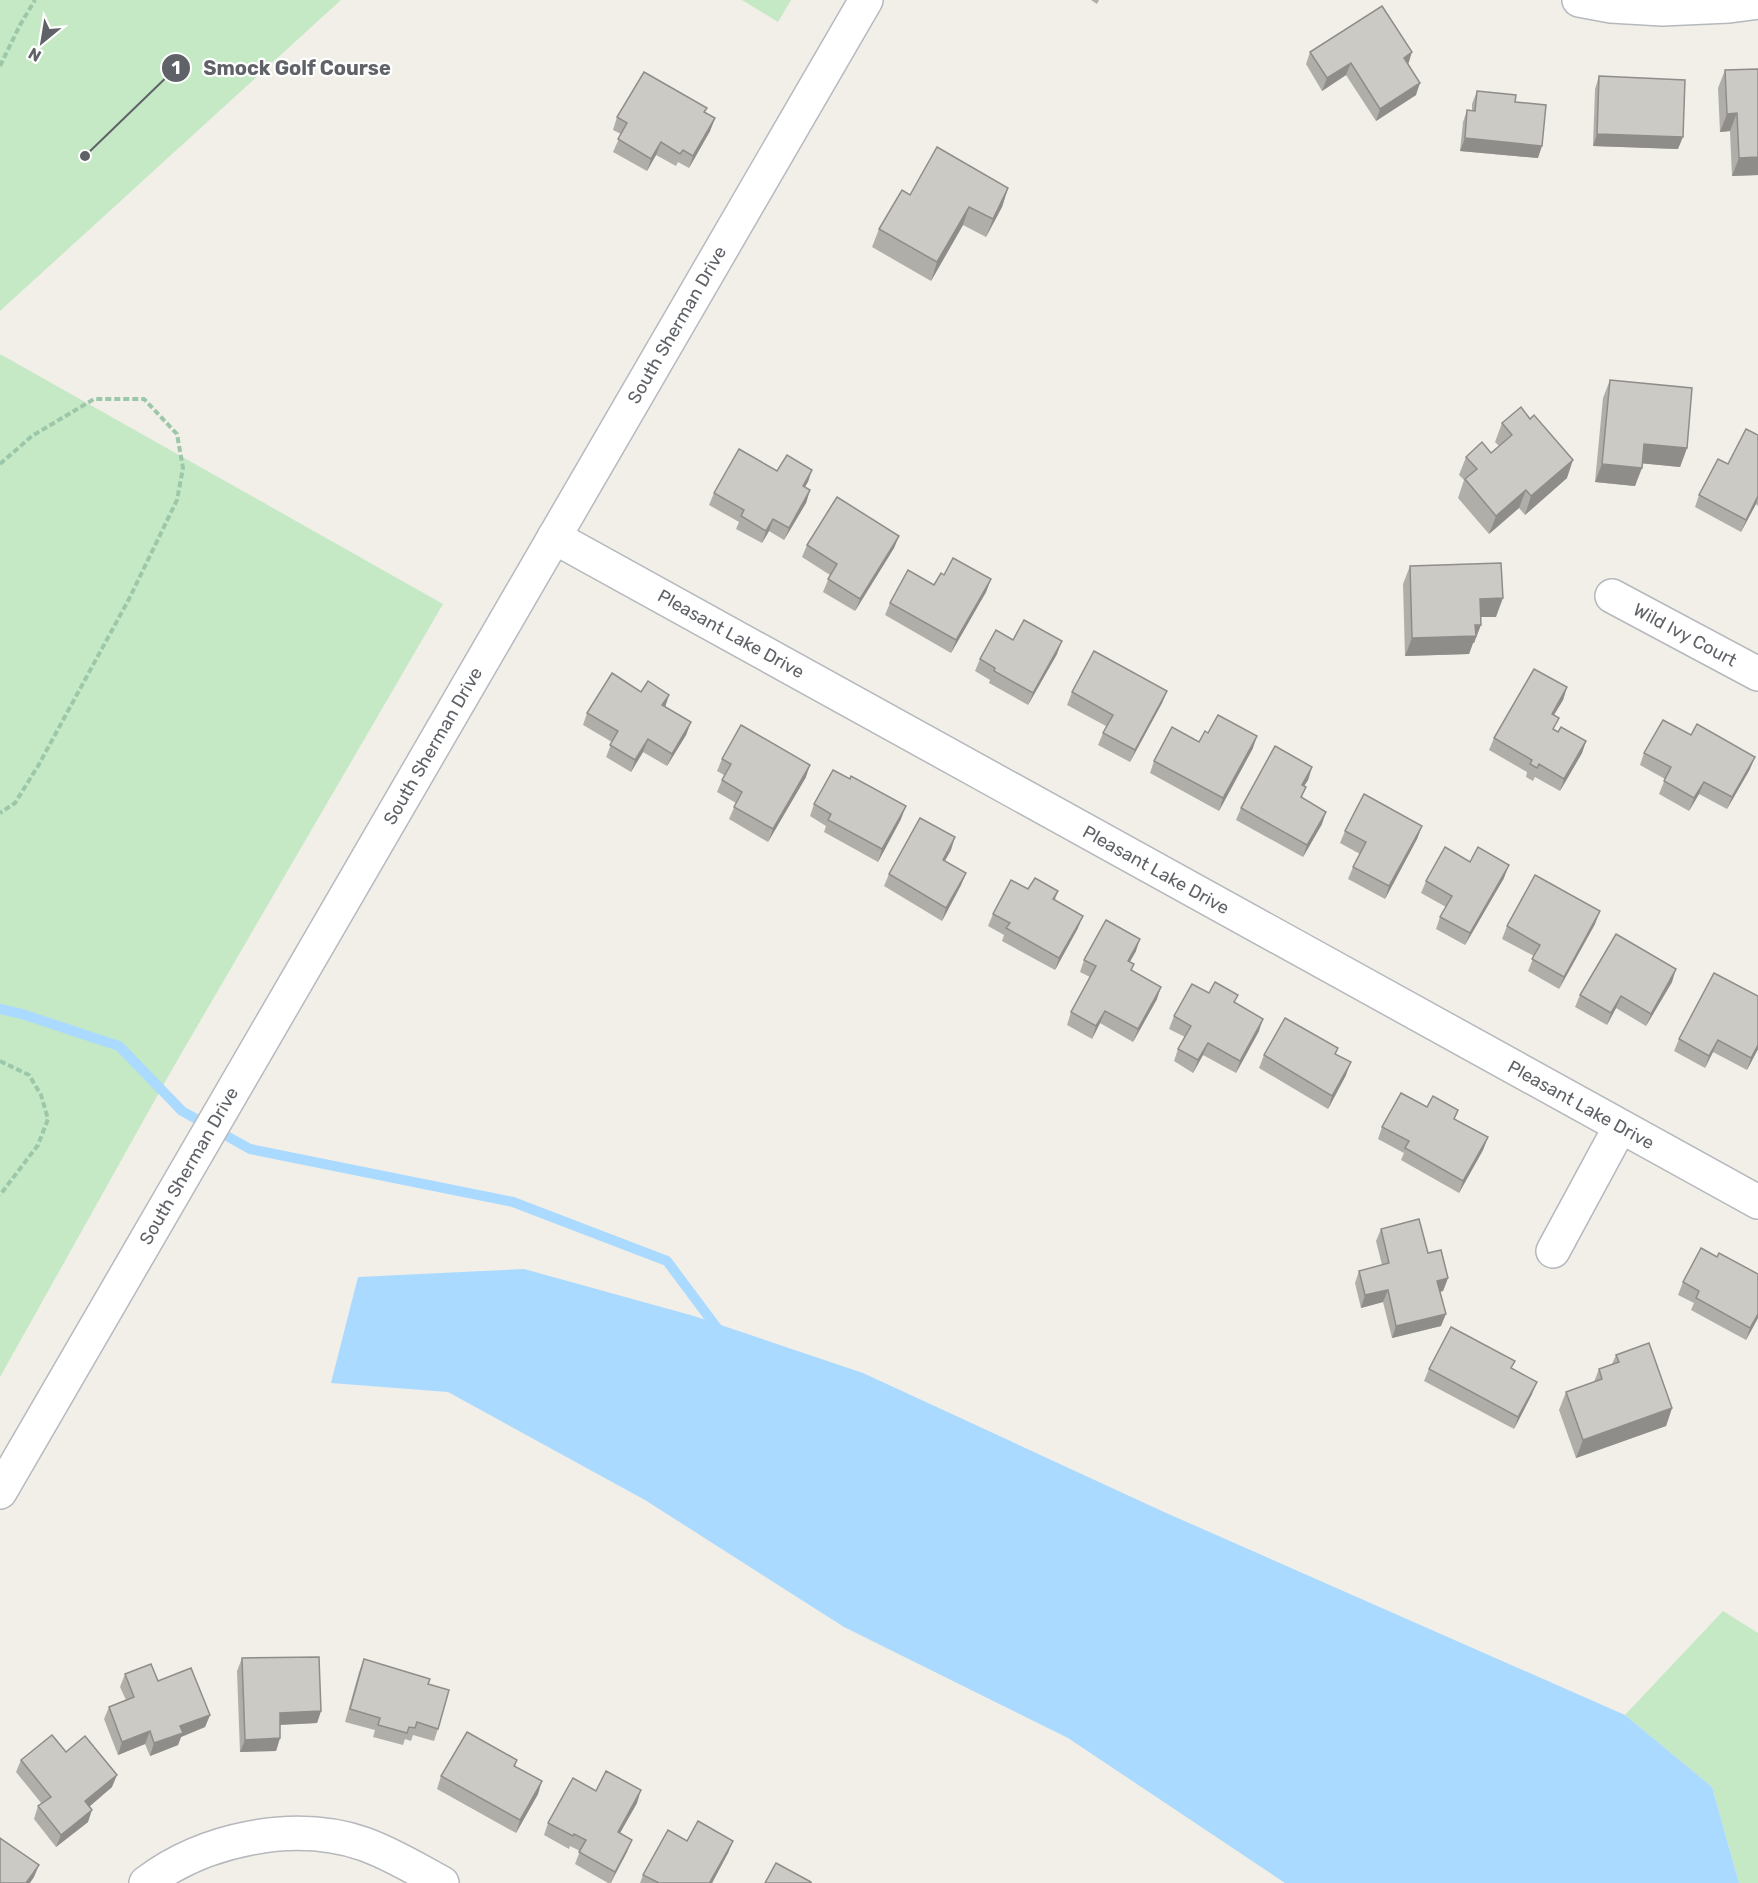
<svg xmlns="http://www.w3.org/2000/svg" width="1758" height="1883" viewBox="0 0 1758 1883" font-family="Rubik,sans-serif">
  <rect width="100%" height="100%" fill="#f1efe8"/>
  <!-- green -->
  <g fill="#c5e8c5">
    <path d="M0,0H341L0,311Z"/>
    <path d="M742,0H791L778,22Z"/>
    <path d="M0,354L443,604L174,1066L0,1377Z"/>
    <path d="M1723,1611L1758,1633V1883H1739L1712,1787L1625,1715Z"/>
  </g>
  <!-- water -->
  <path fill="#aadaff" d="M524,1269L694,1316L863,1373L1164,1512L1625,1715L1712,1787L1739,1883H1285L1068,1738L844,1627L645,1500L448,1392L331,1383L358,1277Z"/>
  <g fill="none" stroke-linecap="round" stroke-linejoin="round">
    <!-- stream -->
    <path stroke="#aadaff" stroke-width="10" d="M0,1009L22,1014L119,1046L182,1111L250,1149L513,1202L667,1261L720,1332"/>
    <defs>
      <g id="street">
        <path d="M1579,0L1611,6L1662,9L1729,6L1758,2"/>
        <path d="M554,537L1758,1202"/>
        <path d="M1612,596L1758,674"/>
        <path d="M1553,1251L1620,1127"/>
        <path d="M146,1883C204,1839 294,1820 364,1844C392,1854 416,1869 442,1883"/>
      </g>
      <path id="secondary" d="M0,1492L866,0"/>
    </defs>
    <!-- street casing -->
    <use href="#street" stroke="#b5b8bc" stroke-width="36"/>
    <!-- secondary casing -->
    <use href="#secondary" stroke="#b6babf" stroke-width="36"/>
    <!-- path -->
    <g stroke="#9cc7a9" stroke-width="4" stroke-dasharray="6 3" stroke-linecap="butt">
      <path d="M0,66L20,25L35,0"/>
      <path d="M0,464L32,436L94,399H144L177,434L183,468L177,500L129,599L38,766L15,803L0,813"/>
      <path d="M0,1061L29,1075L41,1095L48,1119L38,1145L0,1195"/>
    </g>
    <!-- street -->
    <use href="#street" stroke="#fff" stroke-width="33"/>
    <!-- secondary -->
    <use href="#secondary" stroke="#fff" stroke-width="33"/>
  </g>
  <!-- wall -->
  <g fill="#afaea9">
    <path d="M1091,0H1099L1097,4Z"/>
    <path d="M1310,52L1408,64L1416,95L1376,121L1346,75L1322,91L1306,64Z"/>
    <path d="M1758,69V175L1732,176L1730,131L1720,132L1718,88L1725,70Z"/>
    <path d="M1599,76L1678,149L1593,146L1595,89Z"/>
    <path d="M1477,91L1515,102L1538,158L1460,151L1463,122L1467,110L1472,111V104Z"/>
    <path d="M705,113L715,118L710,131L689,168L678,162L676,166L656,155L647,171L613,152L621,134L613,130L617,117Z"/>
    <path d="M1008,188L1002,207L986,237L963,225L931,281L872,247L879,229L910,195Z"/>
    <path d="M1610,380L1687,448L1680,467L1642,463L1635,486L1595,482L1603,398Z"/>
    <path d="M1502,423L1567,478L1525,515L1519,508L1489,534L1458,498L1464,480L1459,475L1466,457L1491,453L1499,446L1495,442Z"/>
    <path d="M1758,435V506L1756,504L1741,532L1695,507L1699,495L1728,464Z"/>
    <path d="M812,470L805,487L810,490L806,503L784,540L769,531L762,543L736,529L739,522L709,505L714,493L777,471Z"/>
    <path d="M899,536L894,548L855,611L823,592L830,575L802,557L807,545Z"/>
    <path d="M1410,566L1496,617H1481L1474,643H1473L1469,654L1405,656L1403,584Z"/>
    <path d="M944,575L991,579L986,592L951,653L885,615L890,603L934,585Z"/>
    <path d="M1013,640L1057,654L1028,705L989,683L990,680L975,671L980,659Z"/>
    <path d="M1567,687L1563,700L1554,715V730L1558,732L1586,741L1582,753L1560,791L1535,777L1533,781L1526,777L1527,772L1489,750L1494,738Z"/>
    <path d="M1167,691L1162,703L1130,762L1098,745L1106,726L1067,705L1072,692Z"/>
    <path d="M641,692L669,695L665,707L691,722L686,735L667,766L643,752L631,772L606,757L612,742L583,725L587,713Z"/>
    <path d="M1208,733L1253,748L1219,811L1150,773L1154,761L1199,742Z"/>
    <path d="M1644,753L1750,769L1727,809L1699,794L1689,811L1659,794L1665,779L1640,765Z"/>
    <path d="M722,759L806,777L768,842L729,819L736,803L717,792L724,775L717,771Z"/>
    <path d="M1312,767L1308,780L1304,786L1302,798L1322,824L1303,857L1236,820L1241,808Z"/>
    <path d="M814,804L901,819L878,862L824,832L826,826L810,816Z"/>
    <path d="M1422,826L1417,839L1385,899L1348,879L1353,867L1360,854L1340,843L1345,831Z"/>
    <path d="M951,850L945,861L966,873L961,885L942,921L884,886L889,874Z"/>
    <path d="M1470,862L1504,878L1465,945L1436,929L1440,917L1446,907L1421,893L1426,881Z"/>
    <path d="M1028,889L1058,891L1055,900L1078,928L1055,970L1002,941L1004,935L988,926L993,914Z"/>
    <path d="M1595,924L1559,989L1528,971L1534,956L1502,939L1507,926Z"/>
    <path d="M1136,951L1130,962L1132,970L1157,999L1133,1042L1100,1023L1092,1039L1067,1025L1071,1012L1090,977L1080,972L1084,960Z"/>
    <path d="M1672,982L1646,1026L1616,1008L1607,1025L1575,1007L1580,995Z"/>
    <path d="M1209,993L1235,1003L1259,1031L1236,1073L1203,1055L1193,1073L1174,1061L1178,1049L1185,1037L1169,1029L1174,1016Z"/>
    <path d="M1758,996V1049L1747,1070L1713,1052L1705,1068L1674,1051L1679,1039Z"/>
    <path d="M1336,1054L1346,1075L1328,1109L1259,1068L1264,1055Z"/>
    <path d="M1427,1107L1455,1119L1488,1137L1483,1150L1459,1193L1401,1160L1404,1153L1378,1139L1382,1127Z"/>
    <path d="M1381,1229L1428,1253L1448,1278L1443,1291L1440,1292L1441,1326L1392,1338L1383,1302L1361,1308L1355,1283L1359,1271L1382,1265L1376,1241Z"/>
    <path d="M1683,1282L1758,1318L1746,1340L1691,1310L1694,1303L1678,1295Z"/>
    <path d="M1616,1355L1672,1408L1666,1426L1576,1458L1559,1410L1566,1392L1594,1382L1599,1369L1612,1364Z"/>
    <path d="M1429,1369H1512L1532,1394L1514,1429L1424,1381Z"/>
    <path d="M242,1658L321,1711L317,1723L280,1725V1738L276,1751L240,1752L237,1671Z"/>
    <path d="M364,1659L428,1684L438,1729L434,1741L413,1735L411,1741L405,1739L403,1745L373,1737L375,1730L345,1722L359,1672Z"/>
    <path d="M125,1674L158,1681L210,1715L205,1727L181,1737L178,1745L150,1756L145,1744L118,1755L104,1719L109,1707L126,1700L120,1687Z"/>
    <path d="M66,1752L112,1787L89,1806L88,1822L56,1847L34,1819L38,1806L42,1804L16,1772L21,1760Z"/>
    <path d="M517,1760L515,1766L538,1794L516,1833L437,1789L441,1776Z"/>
    <path d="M596,1791L637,1803L620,1833L627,1852L611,1883H608L575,1864L580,1851L570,1846L569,1849L544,1835L548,1823Z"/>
    <path d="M687,1841H733L728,1853L712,1883H640L643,1875Z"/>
  </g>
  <!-- shaded-wall -->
  <g fill="#8f8d8a">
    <path d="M1412,52L1408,65L1404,58Z"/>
    <path d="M1351,63L1346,75L1322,91L1327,78Z"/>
    <path d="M1420,83L1416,95L1376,121L1380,109Z"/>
    <path d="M1737,113L1730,131L1720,132L1727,114Z"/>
    <path d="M715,118L710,131L689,168L693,156Z"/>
    <path d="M1597,134L1683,137L1678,149L1593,146Z"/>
    <path d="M1465,138L1542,146L1538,158L1460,151Z"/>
    <path d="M661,142L656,155L647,171L651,159Z"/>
    <path d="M1758,157V175L1732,176L1739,158Z"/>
    <path d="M1008,188L1002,207L986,237L993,219Z"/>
    <path d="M969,207L963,225L931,281L937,262Z"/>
    <path d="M1644,444L1687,448L1680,467L1638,463Z"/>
    <path d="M1573,460L1567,478L1525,515L1531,496Z"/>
    <path d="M1602,464L1642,468L1635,486L1595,482Z"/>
    <path d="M812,470L808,482L798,498L803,486Z"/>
    <path d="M810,490L806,503L784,540L789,528Z"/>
    <path d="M1526,490L1519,508L1489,534L1496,516Z"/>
    <path d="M1758,496L1756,504L1741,532L1746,520Z"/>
    <path d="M773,519L769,531L762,543L766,531Z"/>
    <path d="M899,536L894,548L855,611L860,599Z"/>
    <path d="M991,579L986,592L951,653L956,640Z"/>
    <path d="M1503,598L1496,617H1474L1480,599Z"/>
    <path d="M1475,625H1481L1474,643H1473L1469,654L1405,656L1412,638Z"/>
    <path d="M1062,641L1057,654L1028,705L1033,693Z"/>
    <path d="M1567,687L1563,700L1547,726L1552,714Z"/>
    <path d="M1167,691L1162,703L1130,762L1135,750Z"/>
    <path d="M669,695L665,707L662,705Z"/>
    <path d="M691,722L686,735L667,766L672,754Z"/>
    <path d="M1257,736L1253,748L1219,811L1223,798Z"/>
    <path d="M648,739L643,752L631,772L635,760Z"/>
    <path d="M1586,741L1582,753L1560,791L1564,779Z"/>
    <path d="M1755,757L1750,769L1727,809L1732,797Z"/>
    <path d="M810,765L806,777L768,842L773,829Z"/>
    <path d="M1312,767L1308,780L1297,797L1302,785Z"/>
    <path d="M1704,782L1699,794L1689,811L1694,798Z"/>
    <path d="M906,806L901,819L878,862L882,849Z"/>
    <path d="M1326,812L1322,824L1303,857L1307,845Z"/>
    <path d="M1422,826L1417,839L1385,899L1389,886Z"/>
    <path d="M955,837L951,850L938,872L943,860Z"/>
    <path d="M1509,865L1504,878L1465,945L1470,933Z"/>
    <path d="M966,873L961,885L942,921L946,908Z"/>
    <path d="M1600,911L1595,924L1559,989L1564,977Z"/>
    <path d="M1083,916L1078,928L1055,970L1059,958Z"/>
    <path d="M1140,939L1136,951L1123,973L1128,961Z"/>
    <path d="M1676,969L1672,982L1646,1026L1651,1014Z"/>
    <path d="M1161,987L1157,999L1133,1042L1138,1029Z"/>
    <path d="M1621,996L1616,1008L1607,1025L1611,1013Z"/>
    <path d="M1105,1011L1100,1023L1092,1039L1096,1026Z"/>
    <path d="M1263,1019L1259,1031L1236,1073L1240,1061Z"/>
    <path d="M1718,1040L1713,1052L1705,1068L1709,1056Z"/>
    <path d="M1208,1043L1203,1055L1193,1073L1198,1060Z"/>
    <path d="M1758,1045V1049L1747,1070L1751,1058Z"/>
    <path d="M1351,1062L1346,1075L1328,1109L1332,1096Z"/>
    <path d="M1488,1137L1483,1150L1459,1193L1463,1181Z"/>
    <path d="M1448,1278L1443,1291L1433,1293L1437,1281Z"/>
    <path d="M1388,1290L1383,1302L1361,1308L1365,1295Z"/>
    <path d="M1446,1314L1441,1326L1392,1338L1396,1326Z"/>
    <path d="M1758,1314V1318L1746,1340L1750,1328Z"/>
    <path d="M1537,1382L1532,1394L1514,1429L1518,1417Z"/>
    <path d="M1672,1408L1666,1426L1576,1458L1583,1440Z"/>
    <path d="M321,1711L317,1723L275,1725L280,1713Z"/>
    <path d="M210,1715L205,1727L181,1737L178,1745L150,1756L154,1743L180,1726Z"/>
    <path d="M150,1731L145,1744L118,1755L122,1742Z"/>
    <path d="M280,1738L276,1751L240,1752L245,1740Z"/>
    <path d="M117,1775L112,1787L81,1814L85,1801Z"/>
    <path d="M542,1781L538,1794L516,1833L520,1820Z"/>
    <path d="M641,1790L637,1803L613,1845L618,1832Z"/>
    <path d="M92,1810L88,1822L56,1847L61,1835Z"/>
    <path d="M632,1840L627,1852L610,1883L615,1872Z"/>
    <path d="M733,1841L728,1853L712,1883H710Z"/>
    <path d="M39,1865L34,1877L30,1883H26Z"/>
  </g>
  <!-- building -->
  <g fill="#cccac5" stroke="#8f8d8a" stroke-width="1.5">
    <path d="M1382,6L1412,52L1404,58L1420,83L1380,109L1351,63L1327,78L1310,52Z"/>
    <path d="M1758,69V157L1739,158L1737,113L1727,114L1725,70Z"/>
    <path d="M644,72L707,108L704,112L715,118L693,156L683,150L680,154L661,142L651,159L618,139L627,123L617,117Z"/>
    <path d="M1599,76L1685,80L1683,137L1597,134Z"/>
    <path d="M1477,91L1516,95L1515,102L1546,105L1542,146L1465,138L1467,110L1475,111Z"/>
    <path d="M937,147L1008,188L993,219L969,207L937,262L879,229L902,190L910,195Z"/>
    <path d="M1610,380L1692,388L1687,448L1644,444L1642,468L1602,464Z"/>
    <path d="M1521,407L1530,419L1534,415L1573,460L1531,496L1526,490L1496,516L1465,479L1477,469L1466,457L1482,442L1491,453L1512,435L1502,423Z"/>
    <path d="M1746,429L1758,435V496L1746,520L1699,495L1718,459L1728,464Z"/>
    <path d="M739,449L777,471L787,455L812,470L803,486L810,490L789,528L773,519L766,531L741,516L744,510L714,493Z"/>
    <path d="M837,497L899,536L860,599L828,579L837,564L807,545Z"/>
    <path d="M953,558L991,579L956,640L890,603L908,570L934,585L941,573L944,575Z"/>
    <path d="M1501,563L1503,598L1480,599L1481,625H1475L1476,636L1412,638L1410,566Z"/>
    <path d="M1024,620L1062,641L1033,693L994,671L995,668L980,659L996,630L1013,640Z"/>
    <path d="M1094,651L1167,691L1135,750L1103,733L1113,715L1072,692Z"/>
    <path d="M1534,669L1567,687L1552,714L1559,718L1553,729L1558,732L1561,727L1586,741L1564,779L1539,764L1537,768L1530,764L1532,760L1494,738Z"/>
    <path d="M612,673L641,692L648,681L669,695L662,705L691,722L672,754L648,739L635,760L610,745L618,731L587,713Z"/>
    <path d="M1218,715L1257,736L1223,798L1154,761L1172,727L1199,742L1205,731L1208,733Z"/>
    <path d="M1663,720L1691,735L1697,724L1755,757L1732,797L1704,782L1694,798L1664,781L1671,767L1644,753Z"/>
    <path d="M741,725L810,765L773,829L734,807L742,792L722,780L731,764L722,759Z"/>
    <path d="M1275,746L1312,767L1302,785L1306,787L1301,797L1326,812L1307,845L1241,808Z"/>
    <path d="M833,770L850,779L851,776L906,806L882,849L828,820L831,814L814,804Z"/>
    <path d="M1364,794L1422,826L1389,886L1353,867L1366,842L1345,831Z"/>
    <path d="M920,818L955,837L943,860L966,873L946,908L889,874Z"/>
    <path d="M1445,847L1470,862L1478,847L1509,865L1470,933L1440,917L1452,896L1426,881Z"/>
    <path d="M1535,875L1600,911L1564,977L1532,959L1540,945L1507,926Z"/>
    <path d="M1035,878L1058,891L1053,899L1083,916L1059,958L1006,928L1010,923L993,914L1011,880L1028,889Z"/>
    <path d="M1106,920L1140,939L1128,961L1134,964L1131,970L1161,987L1138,1029L1105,1011L1096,1026L1071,1012L1096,966L1084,960Z"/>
    <path d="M1616,934L1676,969L1651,1014L1621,996L1611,1013L1580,995Z"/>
    <path d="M1714,973L1758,996V1045L1751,1058L1718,1040L1709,1056L1679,1039Z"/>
    <path d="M1215,982L1238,995L1234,1002L1263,1019L1240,1061L1208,1043L1198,1060L1178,1049L1191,1026L1174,1016L1192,984L1209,993Z"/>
    <path d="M1285,1018L1338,1048L1335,1054L1351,1062L1332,1096L1264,1055Z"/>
    <path d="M1401,1093L1427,1107L1433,1096L1458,1110L1454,1119L1488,1137L1463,1181L1405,1148L1409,1141L1382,1127Z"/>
    <path d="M1419,1219L1428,1253L1441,1250L1448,1278L1437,1281L1446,1314L1396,1326L1388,1290L1365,1295L1359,1271L1389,1263L1381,1229Z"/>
    <path d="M1701,1248L1717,1257L1719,1253L1758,1274V1314L1750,1328L1696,1298L1699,1291L1683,1282Z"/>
    <path d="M1451,1327L1515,1361L1511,1368L1537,1382L1518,1417L1429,1369Z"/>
    <path d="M1649,1343L1672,1408L1583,1440L1566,1392L1602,1379L1599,1369L1619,1362L1616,1355Z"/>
    <path d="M319,1657L321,1711L280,1713V1738L245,1740L242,1658Z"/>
    <path d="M364,1659L430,1679L428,1684L449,1690L438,1729L417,1722L415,1728L409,1727L407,1733L378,1725L380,1718L350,1709Z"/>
    <path d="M151,1664L158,1681L191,1668L210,1715L180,1726L183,1733L154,1743L150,1731L122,1742L109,1707L134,1697L125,1674Z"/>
    <path d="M467,1732L517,1760L514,1766L542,1781L520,1820L441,1776Z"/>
    <path d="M52,1735L66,1752L85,1736L117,1775L85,1801L92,1810L61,1835L38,1806L51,1797L21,1760Z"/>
    <path d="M606,1771L641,1790L618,1832L632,1840L615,1872L579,1852L586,1840L574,1834L573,1836L548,1823L573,1778L596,1791Z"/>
    <path d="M698,1821L733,1841L710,1882L712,1883H659L643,1875L668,1830L687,1841Z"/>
    <path d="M0,1838L39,1865L26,1883H0Z"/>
    <path d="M776,1863L811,1882V1883H765Z"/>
  </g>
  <g text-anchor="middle" stroke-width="4.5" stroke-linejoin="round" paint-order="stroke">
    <!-- street labels -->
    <g font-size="18" fill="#5f6368" stroke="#fff">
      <text transform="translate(677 325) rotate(-60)" y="6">South Sherman Drive</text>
      <text transform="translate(731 634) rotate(29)" y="6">Pleasant Lake Drive</text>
      <text transform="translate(1685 635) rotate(28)" y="6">Wild Ivy Court</text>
      <text transform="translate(433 746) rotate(-60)" y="6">South Sherman Drive</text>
      <text transform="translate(1156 870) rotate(29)" y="6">Pleasant Lake Drive</text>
      <text transform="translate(1581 1105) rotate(29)" y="6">Pleasant Lake Drive</text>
      <text transform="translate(189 1166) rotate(-60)" y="6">South Sherman Drive</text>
    </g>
  </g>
  <!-- callouts -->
  <path fill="none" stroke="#5f6368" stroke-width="2" d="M85 156L176 68"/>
  <g fill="#5f6368" stroke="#fff" stroke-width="2">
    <circle cx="85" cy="156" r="6"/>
    <circle cx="176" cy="68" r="15"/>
  </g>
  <g font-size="18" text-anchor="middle" font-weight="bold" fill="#fff">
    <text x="176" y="74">1</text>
  </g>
  <g font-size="20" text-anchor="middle" font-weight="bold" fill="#5f6368" stroke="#fff" stroke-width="4.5" stroke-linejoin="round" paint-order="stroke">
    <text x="297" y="75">Smock Golf Course</text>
  </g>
  <!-- north arrow -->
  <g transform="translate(42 42) rotate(210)" stroke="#ffffff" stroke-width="4.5" paint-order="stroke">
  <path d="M0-4.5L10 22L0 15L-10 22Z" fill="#5f6368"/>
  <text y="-9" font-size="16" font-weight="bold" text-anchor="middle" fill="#5f6368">N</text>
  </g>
</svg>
